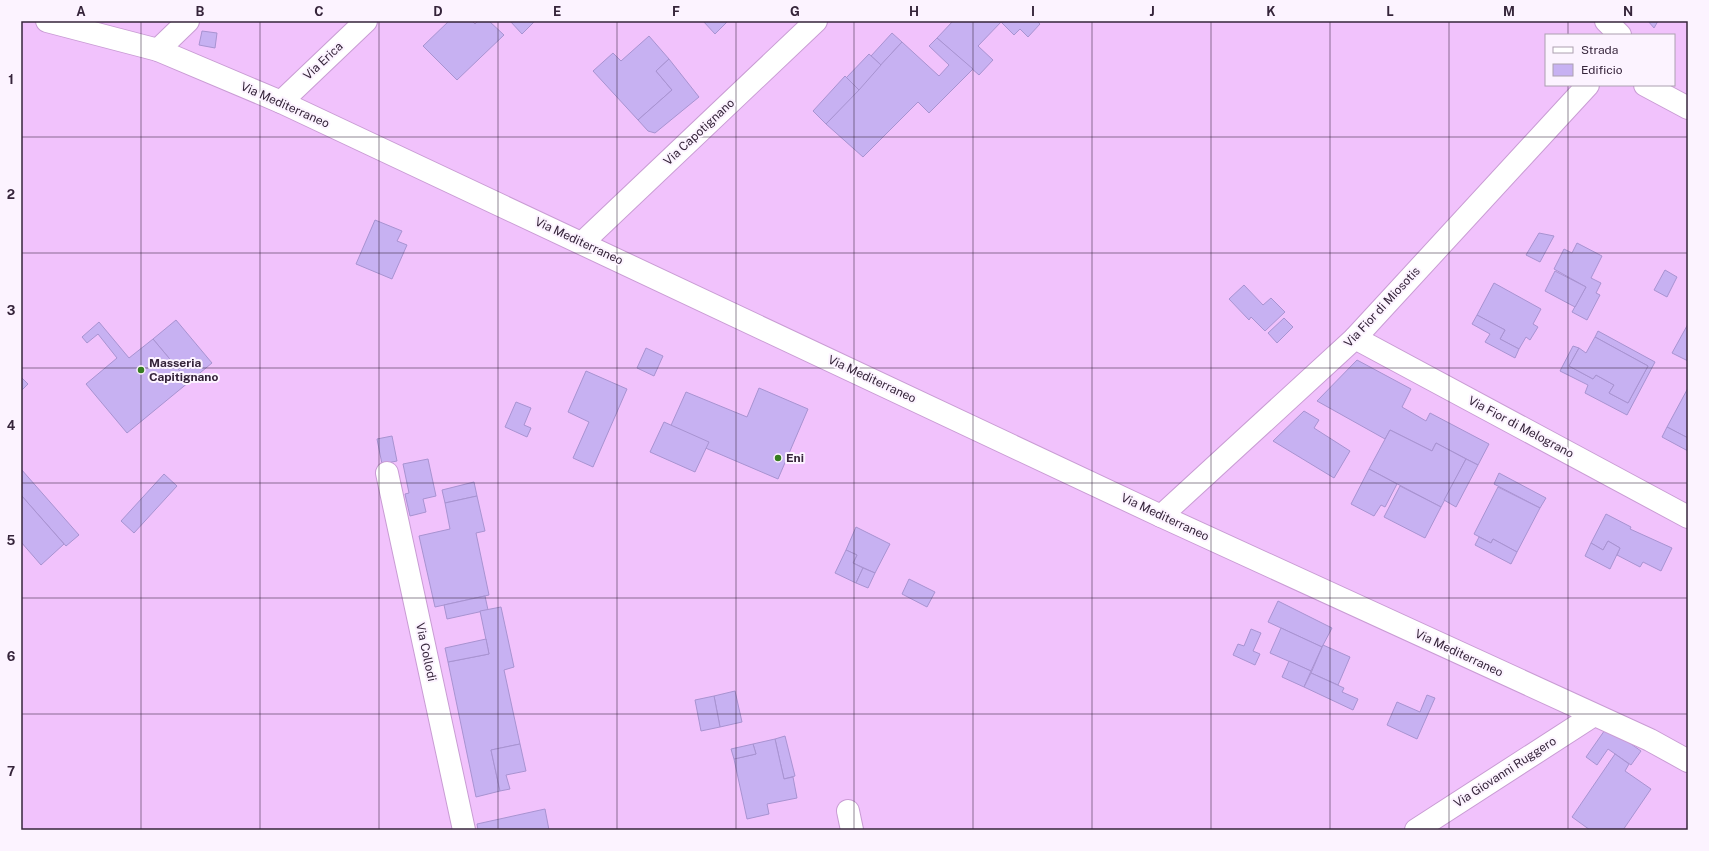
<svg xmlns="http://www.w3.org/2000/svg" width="1709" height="851" viewBox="0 0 1709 851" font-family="'Public Sans',sans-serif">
  <rect width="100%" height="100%" fill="#f1c2fc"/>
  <!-- building -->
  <g fill="#c7b1f2" stroke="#a893d1">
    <path d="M449,21H472L475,24L478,21H489L504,35L457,80L423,46Z"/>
    <path d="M510,21H534V22L522,34Z"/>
    <path d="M703,21H728L715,34Z"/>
    <path d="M953,21H1002L978,46L993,60L979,75L937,38Z"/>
    <path d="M1037,21L1040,24L1028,37L1020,29L1014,35L1001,22Z"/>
    <path d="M1648,21H1658L1654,28Z"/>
    <path d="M202,31L217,33L215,48L199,45Z"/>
    <path d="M892,33L902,42L881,65L871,56Z"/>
    <path d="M649,36L669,59L656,71L672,90L638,120L593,71L613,53L621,61Z"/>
    <path d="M937,38L973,69L929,113L918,102L863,157L826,124L902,42L939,76L949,65L929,46Z"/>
    <path d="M869,54L881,65L859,90L846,78Z"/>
    <path d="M669,59L699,97L655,133L648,131L638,120L672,90L656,71Z"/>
    <path d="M845,76L859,90L826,124L813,111Z"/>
    <path d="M375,220L402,231L397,241L407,245L392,279L356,264Z"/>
    <path d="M1539,233L1554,236L1540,262L1526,255Z"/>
    <path d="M1577,243L1602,256L1591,278L1601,283L1596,293L1600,295L1587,320L1572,312L1586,287L1554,269L1564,249L1572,253Z"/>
    <path d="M1665,270L1677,277L1667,297L1654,290Z"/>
    <path d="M1555,271L1586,287L1575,307L1545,291Z"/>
    <path d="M1494,283L1541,309L1533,324L1538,327L1530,340L1526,337L1519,349L1500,339L1505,330L1477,315Z"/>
    <path d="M1244,285L1263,305L1271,298L1285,312L1265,331L1251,317L1249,320L1229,299Z"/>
    <path d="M1477,315L1505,330L1500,339L1519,349L1515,358L1485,342L1490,334L1472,324Z"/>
    <path d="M1284,318L1293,327L1277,343L1268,333Z"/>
    <path d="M176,320L212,363L189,382L153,339Z"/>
    <path d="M99,322L129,358L153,339L189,382L127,433L86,384L117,358L98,334L87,343L82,337Z"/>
    <path d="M1688,324V361L1672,353Z"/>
    <path d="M1598,331L1655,362L1627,415L1585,393L1588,385L1560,371L1573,346L1579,348L1569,366L1593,379L1596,375L1614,385L1609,393L1628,403L1648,366L1595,337Z"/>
    <path d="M1595,337L1648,366L1628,403L1609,393L1614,385L1596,375L1593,379L1569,366L1579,348L1586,353Z"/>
    <path d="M646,348L663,356L654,376L637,368Z"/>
    <path d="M1357,360L1411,389L1402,407L1426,421L1430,413L1489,444L1478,465L1436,443L1432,451L1390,430L1385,439L1317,401Z"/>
    <path d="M586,371L627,389L593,467L573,458L589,422L568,412Z"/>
    <path d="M21,377L28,384L21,391Z"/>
    <path d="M759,388L808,409L778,479L668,432L686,392L747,417Z"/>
    <path d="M1688,388V438L1667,427Z"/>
    <path d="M516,402L531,408L524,425L531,428L527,437L505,427Z"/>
    <path d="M1304,411L1319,420L1314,428L1350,451L1334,478L1273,441Z"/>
    <path d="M664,422L709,442L695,472L650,452Z"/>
    <path d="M1667,427L1688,438V451L1662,437Z"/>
    <path d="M1390,430L1432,451L1436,443L1466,459L1441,507L1369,469Z"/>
    <path d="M392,436L397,461L382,464L377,439Z"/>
    <path d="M428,459L436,496L423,499L426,512L410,516L405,494L409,493L403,464Z"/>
    <path d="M1466,459L1478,465L1456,507L1444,500Z"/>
    <path d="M21,469L79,535L66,546L21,495Z"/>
    <path d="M1369,469L1397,484L1385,507L1381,505L1374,516L1351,504Z"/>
    <path d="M1499,473L1546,498L1540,508L1494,484Z"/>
    <path d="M164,474L177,486L134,533L121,521Z"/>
    <path d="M474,482L477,496L445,503L442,490Z"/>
    <path d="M1400,486L1441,507L1425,538L1384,517Z"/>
    <path d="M1498,487L1540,508L1517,552L1493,539L1491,543L1474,534Z"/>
    <path d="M21,495L64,544L41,565L21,542Z"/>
    <path d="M477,496L485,531L476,533L489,595L435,607L419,536L450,529L445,503Z"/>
    <path d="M1606,514L1631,527L1630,529L1672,548L1661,571L1643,562L1640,567L1617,555L1620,548L1608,541L1603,550L1591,543Z"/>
    <path d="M856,527L890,544L875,573L853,563L857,555L846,550Z"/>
    <path d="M1479,537L1491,543L1493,539L1517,552L1511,564L1475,545Z"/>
    <path d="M1608,541L1620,548L1610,569L1585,556L1591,543L1603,550Z"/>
    <path d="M846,550L857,555L853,563L863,568L856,583L835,573Z"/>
    <path d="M863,568L875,573L868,588L856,583Z"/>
    <path d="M909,579L935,592L927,607L902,594Z"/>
    <path d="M485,596L488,610L447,619L444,605Z"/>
    <path d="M1278,601L1332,628L1322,647L1268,622Z"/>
    <path d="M501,607L514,667L504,670L520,744L491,750L500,791L476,797L448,662L489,654L480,611Z"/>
    <path d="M1281,628L1322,647L1311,671L1270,653Z"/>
    <path d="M1251,629L1261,633L1253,651L1260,654L1255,665L1233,655L1238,644L1244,646Z"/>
    <path d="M486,639L489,654L448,662L445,648Z"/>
    <path d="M1323,645L1350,657L1338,685L1311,673Z"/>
    <path d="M1289,661L1311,671L1304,687L1282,677Z"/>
    <path d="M1311,673L1344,688L1342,692L1358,699L1353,710L1304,687Z"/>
    <path d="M735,691L742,722L720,727L714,696Z"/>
    <path d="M1427,695L1435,698L1417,739L1387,725L1397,702L1420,712Z"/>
    <path d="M714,696L720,727L701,731L695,700Z"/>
    <path d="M1607,727L1641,751L1631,765L1608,749L1597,765L1586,757Z"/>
    <path d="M785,736L795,776L784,779L775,739Z"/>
    <path d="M775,739L784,779L793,777L797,798L767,804L769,814L747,819L734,759L756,754L753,744Z"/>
    <path d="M520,744L526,771L506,775L510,789L500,791L491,750Z"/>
    <path d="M753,744L756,754L734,759L731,749Z"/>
    <path d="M1615,754L1629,764L1625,771L1651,789L1623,830H1590L1572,817Z"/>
    <path d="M545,809L549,830H478L477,824Z"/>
  </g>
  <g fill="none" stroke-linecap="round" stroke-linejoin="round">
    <defs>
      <g id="minor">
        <path d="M1606,21L1620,35"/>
        <path d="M158,50L188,21"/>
        <path d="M1645,85L1688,108"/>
        <path d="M281,102L366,21"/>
        <path d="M582,243L816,21"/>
        <path d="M1355,338L1688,517"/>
        <path d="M387,473L464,830"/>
        <path d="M1161,516L1355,338L1588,85"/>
        <path d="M848,811L852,830"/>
        <path d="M1416,830L1594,715"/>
      </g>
      <path id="major" d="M47,21L158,50L281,102L1161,516L1650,740L1688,761"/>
    </defs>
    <!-- minor casing -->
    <use href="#minor" stroke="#c99cd4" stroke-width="24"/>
    <!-- major casing -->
    <use href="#major" stroke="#c99cd4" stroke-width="24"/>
    <!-- minor -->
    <use href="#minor" stroke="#fff" stroke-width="22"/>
    <!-- major -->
    <use href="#major" stroke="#fff" stroke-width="22"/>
  </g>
  <!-- grid -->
  <path fill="none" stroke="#35243a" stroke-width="1" stroke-opacity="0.55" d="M141,21V830M260,21V830M379,21V830M498,21V830M617,21V830M736,21V830M854,21V830M973,21V830M1092,21V830M1211,21V830M1330,21V830M1449,21V830M1568,21V35M1568,85V830M21,137H1688M21,253H1688M21,368H1688M21,483H1688M21,598H1688M21,714H1688"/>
  <!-- markers -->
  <g fill="#367d21" stroke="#fcf3ff" stroke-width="1.5">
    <circle cx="141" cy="370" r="4"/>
    <circle cx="778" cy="458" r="4"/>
  </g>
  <g text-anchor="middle" stroke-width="4" stroke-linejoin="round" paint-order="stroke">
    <!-- street labels -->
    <g font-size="12" fill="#35243a" stroke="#fcf3ff">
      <text transform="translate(323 61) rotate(-43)" y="4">Via Erica</text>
      <text transform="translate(285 105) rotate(24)" y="4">Via Mediterraneo</text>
      <text transform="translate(699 132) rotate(-43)" y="4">Via Capotignano</text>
      <text transform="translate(579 241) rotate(25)" y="4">Via Mediterraneo</text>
      <text transform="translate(1382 307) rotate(-47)" y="4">Via Fior di Miosotis</text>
      <text transform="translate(872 379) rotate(25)" y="4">Via Mediterraneo</text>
      <text transform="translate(1521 427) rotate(28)" y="4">Via Fior di Melograno</text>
      <text transform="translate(1165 517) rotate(25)" y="4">Via Mediterraneo</text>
      <text transform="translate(426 652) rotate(78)" y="4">Via Collodi</text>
      <text transform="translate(1459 653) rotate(25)" y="4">Via Mediterraneo</text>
      <text transform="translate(1505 772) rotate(-33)" y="4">Via Giovanni Ruggero</text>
    </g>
    <!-- poi labels -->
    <g font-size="12" font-weight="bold" fill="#35243a" stroke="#fcf3ff" text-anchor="start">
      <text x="149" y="367">Masseria<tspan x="149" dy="14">Capitignano</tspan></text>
      <text x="786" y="462">Eni</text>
    </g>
  </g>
  <!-- border -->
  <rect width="1709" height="851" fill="none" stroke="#fcf3ff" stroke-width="44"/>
  <!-- legend -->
  <rect x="1545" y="34" width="130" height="52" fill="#fcf3ff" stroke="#aca0b0"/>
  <rect x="1553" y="47" width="20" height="6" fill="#ffffff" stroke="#aca0b0"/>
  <text x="1581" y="54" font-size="12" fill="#35243a">Strada</text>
  <rect x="1553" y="64" width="20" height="12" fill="#c7b1f2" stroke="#aca0b0"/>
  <text x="1581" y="74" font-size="12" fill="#35243a">Edificio</text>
  <rect x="22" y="22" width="1665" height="807" fill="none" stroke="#35243a" stroke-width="1.5"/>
  <g font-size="13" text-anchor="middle" font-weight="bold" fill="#35243a">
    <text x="81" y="16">A</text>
    <text x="200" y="16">B</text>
    <text x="319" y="16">C</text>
    <text x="438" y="16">D</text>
    <text x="557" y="16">E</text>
    <text x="676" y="16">F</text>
    <text x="795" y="16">G</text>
    <text x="914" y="16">H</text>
    <text x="1033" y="16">I</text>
    <text x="1152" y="16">J</text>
    <text x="1271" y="16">K</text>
    <text x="1390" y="16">L</text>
    <text x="1509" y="16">M</text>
    <text x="1628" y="16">N</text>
    <text x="11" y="84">1</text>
    <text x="11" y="199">2</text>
    <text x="11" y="315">3</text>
    <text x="11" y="430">4</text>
    <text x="11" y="545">5</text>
    <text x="11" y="661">6</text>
    <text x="11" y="776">7</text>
  </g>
</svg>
